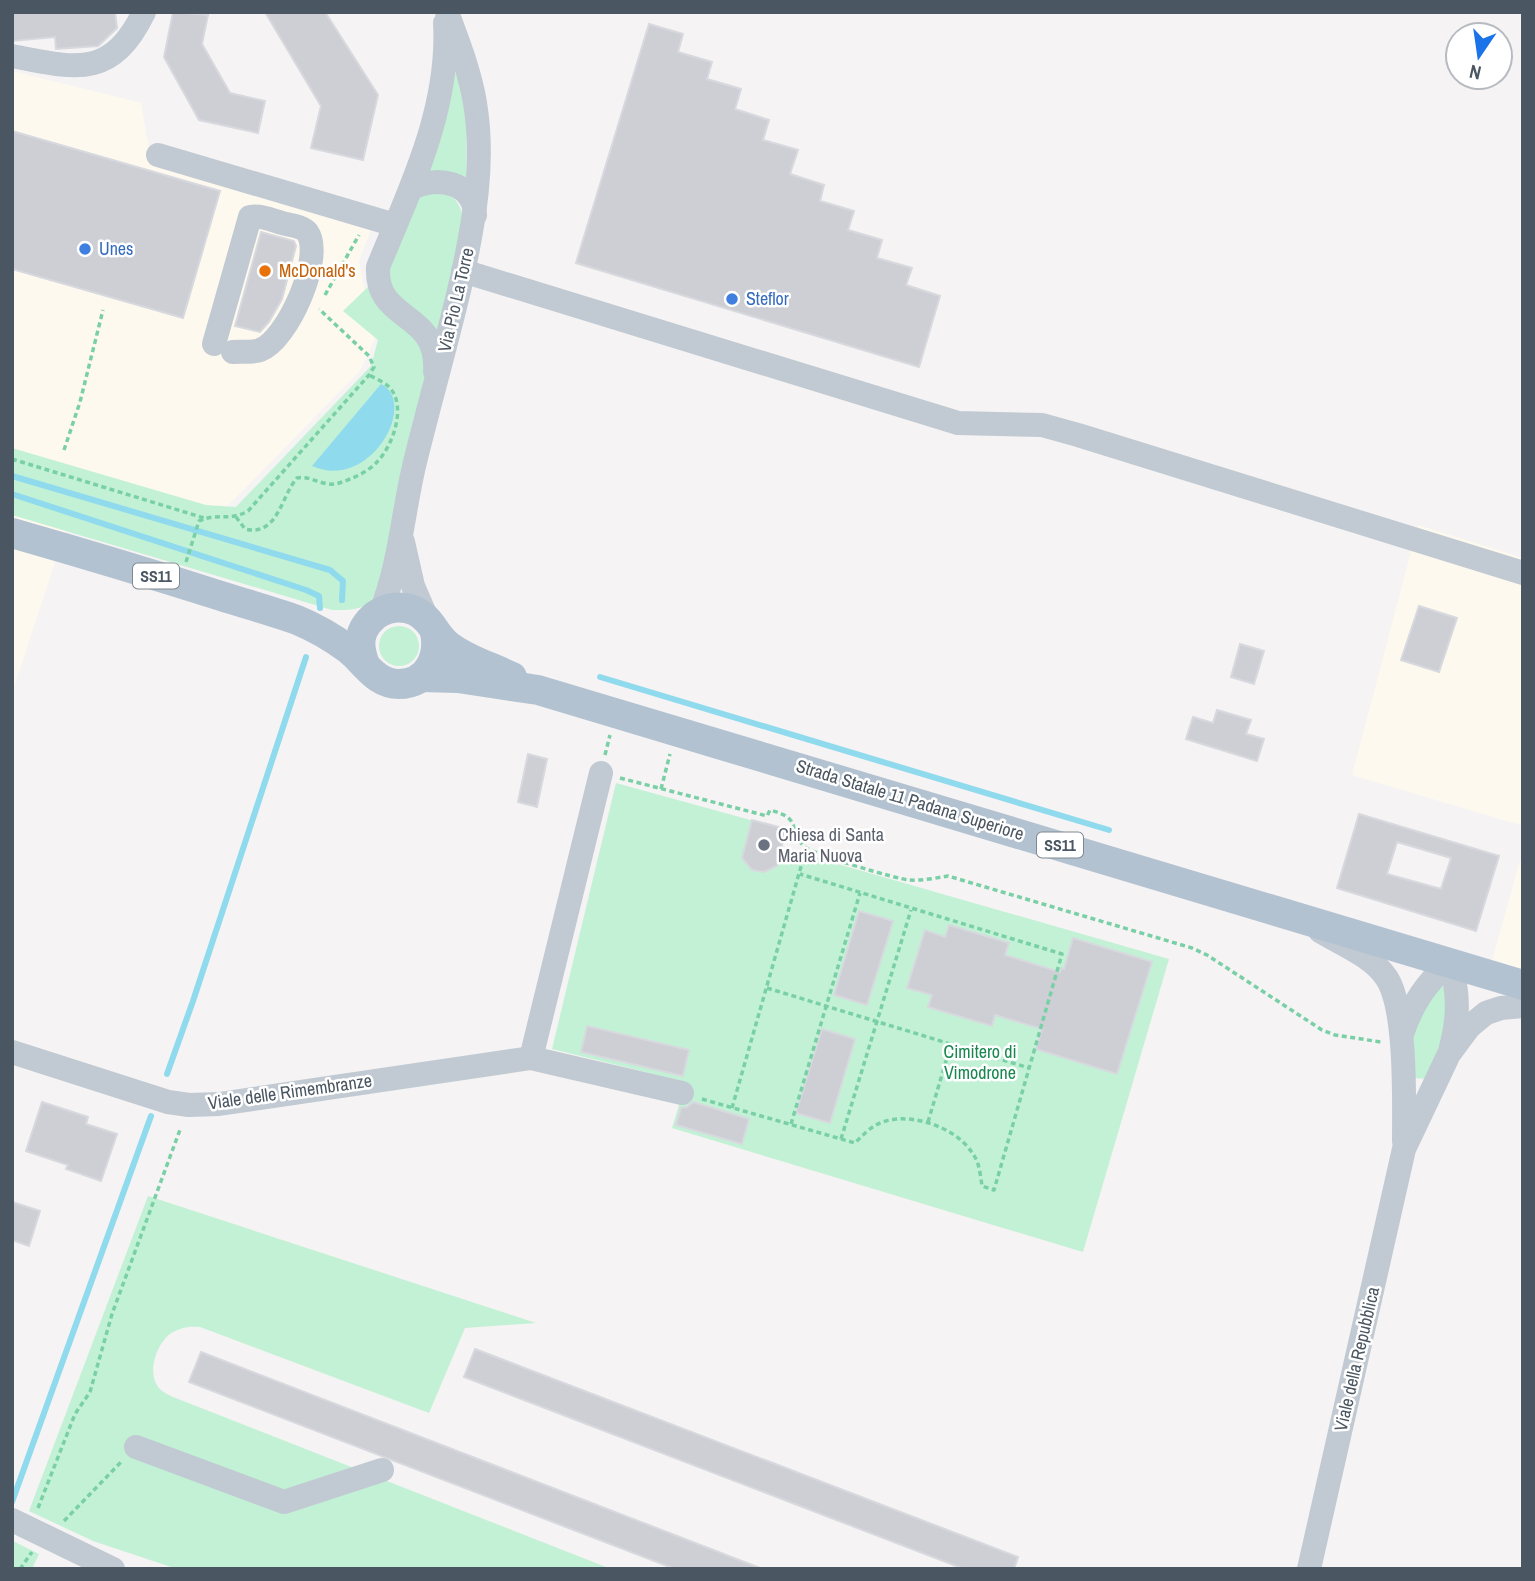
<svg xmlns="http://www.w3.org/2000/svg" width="1535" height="1581" viewBox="0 0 1535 1581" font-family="'Archivo Narrow',sans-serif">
  <rect width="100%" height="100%" fill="#f5f3f3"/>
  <!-- commercial -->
  <g fill="#fdf9ef">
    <path d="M12,71L141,103L151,161L372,227L359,261L375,339L360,371L220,514L83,476L12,694Z"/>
    <path d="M1418,525L1523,558V826L1352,775Z"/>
    <path d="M1523,849V978L1490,968Z"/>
  </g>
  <!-- green -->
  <g fill="#c3f1d5">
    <path d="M454,70L467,100L466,184L425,175Z"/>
    <path d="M427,191C450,194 457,194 464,219L440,339L394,300L386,266L410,203Z"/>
    <path d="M370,285L429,357L386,573C372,605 368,611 332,610L12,515V448L206,505L236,507L371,366L378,340L343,311Z"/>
    <circle cx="399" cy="646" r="20"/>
    <path d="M616,783L787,830L782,848L1169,959L1083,1252L672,1128L686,1082L552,1049Z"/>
    <path d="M1438,985L1444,987L1455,1019L1427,1079L1415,1078L1408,1040Z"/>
    <path d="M148,1196L536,1323L465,1328L429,1413L200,1327C190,1326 182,1327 173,1332C157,1341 146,1373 159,1388C162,1392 169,1395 173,1397L611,1569H177L93,1541L29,1511Z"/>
    <path d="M13,1541L39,1554L32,1569H12Z"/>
  </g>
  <!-- water -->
  <path fill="#90daee" d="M381,384C419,403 370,492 312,466Z"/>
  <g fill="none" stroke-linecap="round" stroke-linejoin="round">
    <!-- stream -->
    <g stroke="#90daee" stroke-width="6">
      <path d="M12,476L330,570L343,581L342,600"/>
      <path d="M12,494L306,590L319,596L320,608"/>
      <path d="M600,677L1109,830"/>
      <path d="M167,1074L193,1001L306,657"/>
      <path d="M12,1502L151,1116"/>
    </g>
  </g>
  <!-- building -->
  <g fill="#cdcfd5" stroke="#d7d9de" stroke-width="2" fill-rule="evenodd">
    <path d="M12,12H115L117,28L98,46L56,49L55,37L12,41Z"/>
    <path d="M173,12L208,15L202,44L230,93L265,101L258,133L199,120L164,57Z"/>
    <path d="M265,12H325L378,95L363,160L311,148L321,106Z"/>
    <path d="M649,24L683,34L678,52L712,62L707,79L741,89L735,109L769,120L763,140L798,150L790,174L824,185L820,201L854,211L848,230L882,240L877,258L912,268L906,285L940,296L919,367L576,263Z"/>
    <path d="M12,131L220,191L183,318L12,269Z"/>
    <path d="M261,232L294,241L296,246L282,299L269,322L260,332L235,326Z"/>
    <path d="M1419,606L1457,618L1439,672L1401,660Z"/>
    <path d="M1240,644L1264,651L1254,684L1231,677Z"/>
    <path d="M1217,710L1251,720L1246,734L1264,739L1257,761L1186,739L1193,717L1213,723Z"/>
    <path d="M528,754L547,759L537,807L518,802Z"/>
    <path d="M1359,814L1499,856L1476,931L1337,888ZM1397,842L1451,858L1441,889L1387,874Z"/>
    <path d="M752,820L786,829L777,866L764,872L752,870L742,858Z"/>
    <path d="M859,911L893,921L867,1005L834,995Z"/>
    <path d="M949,925L1009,943L1005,955L1060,972L1061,968L1064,969L1073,938L1152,962L1117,1074L1036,1049L1042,1029L995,1015L992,1026L928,1007L932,995L907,988L925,930L945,937Z"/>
    <path d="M587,1026L689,1050L683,1076L581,1052Z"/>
    <path d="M822,1029L855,1039L830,1123L796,1113Z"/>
    <path d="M42,1102L88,1117L86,1124L117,1134L101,1181L66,1169L68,1165L26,1151Z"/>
    <path d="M693,1102L749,1119L742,1144L676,1125L681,1108L687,1107Z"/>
    <path d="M12,1202L40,1211L29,1246L12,1240Z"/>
    <path d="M475,1349L1018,1557L1014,1569H964L464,1377Z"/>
    <path d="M201,1352L760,1568V1569H675L189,1382Z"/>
  </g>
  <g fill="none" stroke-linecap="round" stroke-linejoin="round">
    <!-- path -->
    <g stroke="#7ad0a6" stroke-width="3.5" stroke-dasharray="5 3.5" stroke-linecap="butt">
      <path d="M325,295L359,235"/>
      <path d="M64,450L80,402L103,310"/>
      <path d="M12,459L204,518"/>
      <path d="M236,517L245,529C278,537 281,496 297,478C312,475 323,488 339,483C352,479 368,472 377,462C393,446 408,404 388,386C383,382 375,378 369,375"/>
      <path d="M186,562L199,521C218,512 229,522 248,511L369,375L374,367L369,356L319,309"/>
      <path d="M605,755L610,735"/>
      <path d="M620,778L767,816L770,810C805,819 786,831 805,847C813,854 896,879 909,880C921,881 936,878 948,876L1192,948L1207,955L1322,1030L1335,1035L1381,1042"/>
      <path d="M661,789L670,754"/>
      <path d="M767,988L1029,1068"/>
      <path d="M702,1099L855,1143C864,1134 873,1124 886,1121C918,1112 967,1132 978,1164C980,1171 981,1179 982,1186L994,1190L1062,954L800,874"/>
      <path d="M732,1108L806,849"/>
      <path d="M928,1122L951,1044"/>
      <path d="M791,1124L860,893"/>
      <path d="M841,1139L911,910"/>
      <path d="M38,1508L75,1414L90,1392L112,1314L181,1127"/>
      <path d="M64,1521L122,1461"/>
      <path d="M20,1569L32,1552"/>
    </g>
    <!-- minor -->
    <g stroke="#c1cad2" stroke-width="24">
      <path d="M12,56C75,68 111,80 144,12"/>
      <path d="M158,155L395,225"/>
      <path d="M412,188C436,176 474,181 475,215"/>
      <path d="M463,271L958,423L1042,425L1078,435L1523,573"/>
      <path d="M214,344L250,217C261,215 272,220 282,223C289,225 302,226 307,232C325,256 287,341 260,350C253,353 241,351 233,352"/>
      <path d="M435,372C439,309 375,324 378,267C410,189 450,109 445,23"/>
      <path d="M403,542L413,586L428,621"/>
      <path d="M381,611C400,564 403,511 415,462C430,401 447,342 461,282C474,223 485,163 475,103C470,72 458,42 447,12"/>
      <path d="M1320,931C1341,944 1372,956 1386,977C1407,1007 1404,1103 1404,1141"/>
      <path d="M1402,1034C1412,1004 1426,983 1450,962C1459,993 1459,1016 1451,1047"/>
      <path d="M12,1052L168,1102L189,1105L219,1104L531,1058L682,1093"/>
      <path d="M531,1058L601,773"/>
      <path d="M136,1447L284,1502L382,1470"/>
      <path d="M12,1520L113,1569"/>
      <path d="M1309,1569L1404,1149L1449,1054L1469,1027L1486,1013L1501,1008L1523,1006"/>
    </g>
    <!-- major -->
    <g stroke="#b3c2d1" stroke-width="30">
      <path d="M12,533C82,553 152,574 221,596C246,604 272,611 297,620C314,627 333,638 348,649C365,662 375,684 399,684C428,684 440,657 435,632"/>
      <path d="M365,665C360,651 357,637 367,624C381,604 411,601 428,621C435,629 439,639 449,646C467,660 492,667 512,677"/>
      <path d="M421,677L458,678L538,690L1523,985"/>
    </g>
  </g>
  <!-- markers -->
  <g fill="#3f7fe0" stroke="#fff" stroke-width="2.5">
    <circle cx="85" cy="249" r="7"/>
    <circle cx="732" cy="299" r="7"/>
  </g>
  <circle fill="#e8710a" stroke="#fff" stroke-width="2.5" cx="265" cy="271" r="7"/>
  <circle fill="#6b7280" stroke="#fff" stroke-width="2.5" cx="764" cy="845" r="7"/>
  <g text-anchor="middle" stroke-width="5" stroke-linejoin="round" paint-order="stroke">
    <!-- shield labels -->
    <g fill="#fff" stroke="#808990" stroke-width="2">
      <rect x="133" y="563.5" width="46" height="25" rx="5"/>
      <rect x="1037" y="832.5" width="46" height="25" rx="5"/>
    </g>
    <g font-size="16" font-weight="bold" fill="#4a5661">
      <text x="156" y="582">SS11</text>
      <text x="1060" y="851">SS11</text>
    </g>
    <!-- shop labels -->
    <g font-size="18" fill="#366cbe" stroke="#fff" text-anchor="start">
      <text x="99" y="255">Unes</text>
      <text x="746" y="305">Steflor</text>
    </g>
    <!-- food labels -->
    <g font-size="18" fill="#c56008" stroke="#fff" text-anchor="start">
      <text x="279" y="277">McDonald's</text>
    </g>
    <!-- street labels -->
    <g font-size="18" fill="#4a5661" stroke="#fff">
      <text transform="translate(456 300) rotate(-77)" y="6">Via Pio La Torre</text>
      <text transform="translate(910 800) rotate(17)" y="6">Strada Statale 11 Padana Superiore</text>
      <text transform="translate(290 1092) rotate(-8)" y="6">Viale delle Rimembranze</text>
      <text transform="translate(1357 1359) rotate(-77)" y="6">Viale della Repubblica</text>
    </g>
    <!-- worship labels -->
    <g font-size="18" fill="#5b616d" stroke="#fff" text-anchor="start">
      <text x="778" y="841">Chiesa di Santa<tspan x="778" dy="21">Maria Nuova</tspan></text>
    </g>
    <!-- park labels -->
    <g font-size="18" fill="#17864f" stroke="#fff">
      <text x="980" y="1058">Cimitero di<tspan x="980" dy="21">Vimodrone</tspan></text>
    </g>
  </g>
  <!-- border -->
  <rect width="1535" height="1581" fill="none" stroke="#4a5661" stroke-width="28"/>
  <!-- north arrow -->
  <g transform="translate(1479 56) rotate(193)"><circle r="33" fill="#ffffff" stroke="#b7bbc0" stroke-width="2"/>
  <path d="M0-5L12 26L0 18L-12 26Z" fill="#1a73e8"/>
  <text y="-10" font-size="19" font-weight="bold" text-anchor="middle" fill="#4a5661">N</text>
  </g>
</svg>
